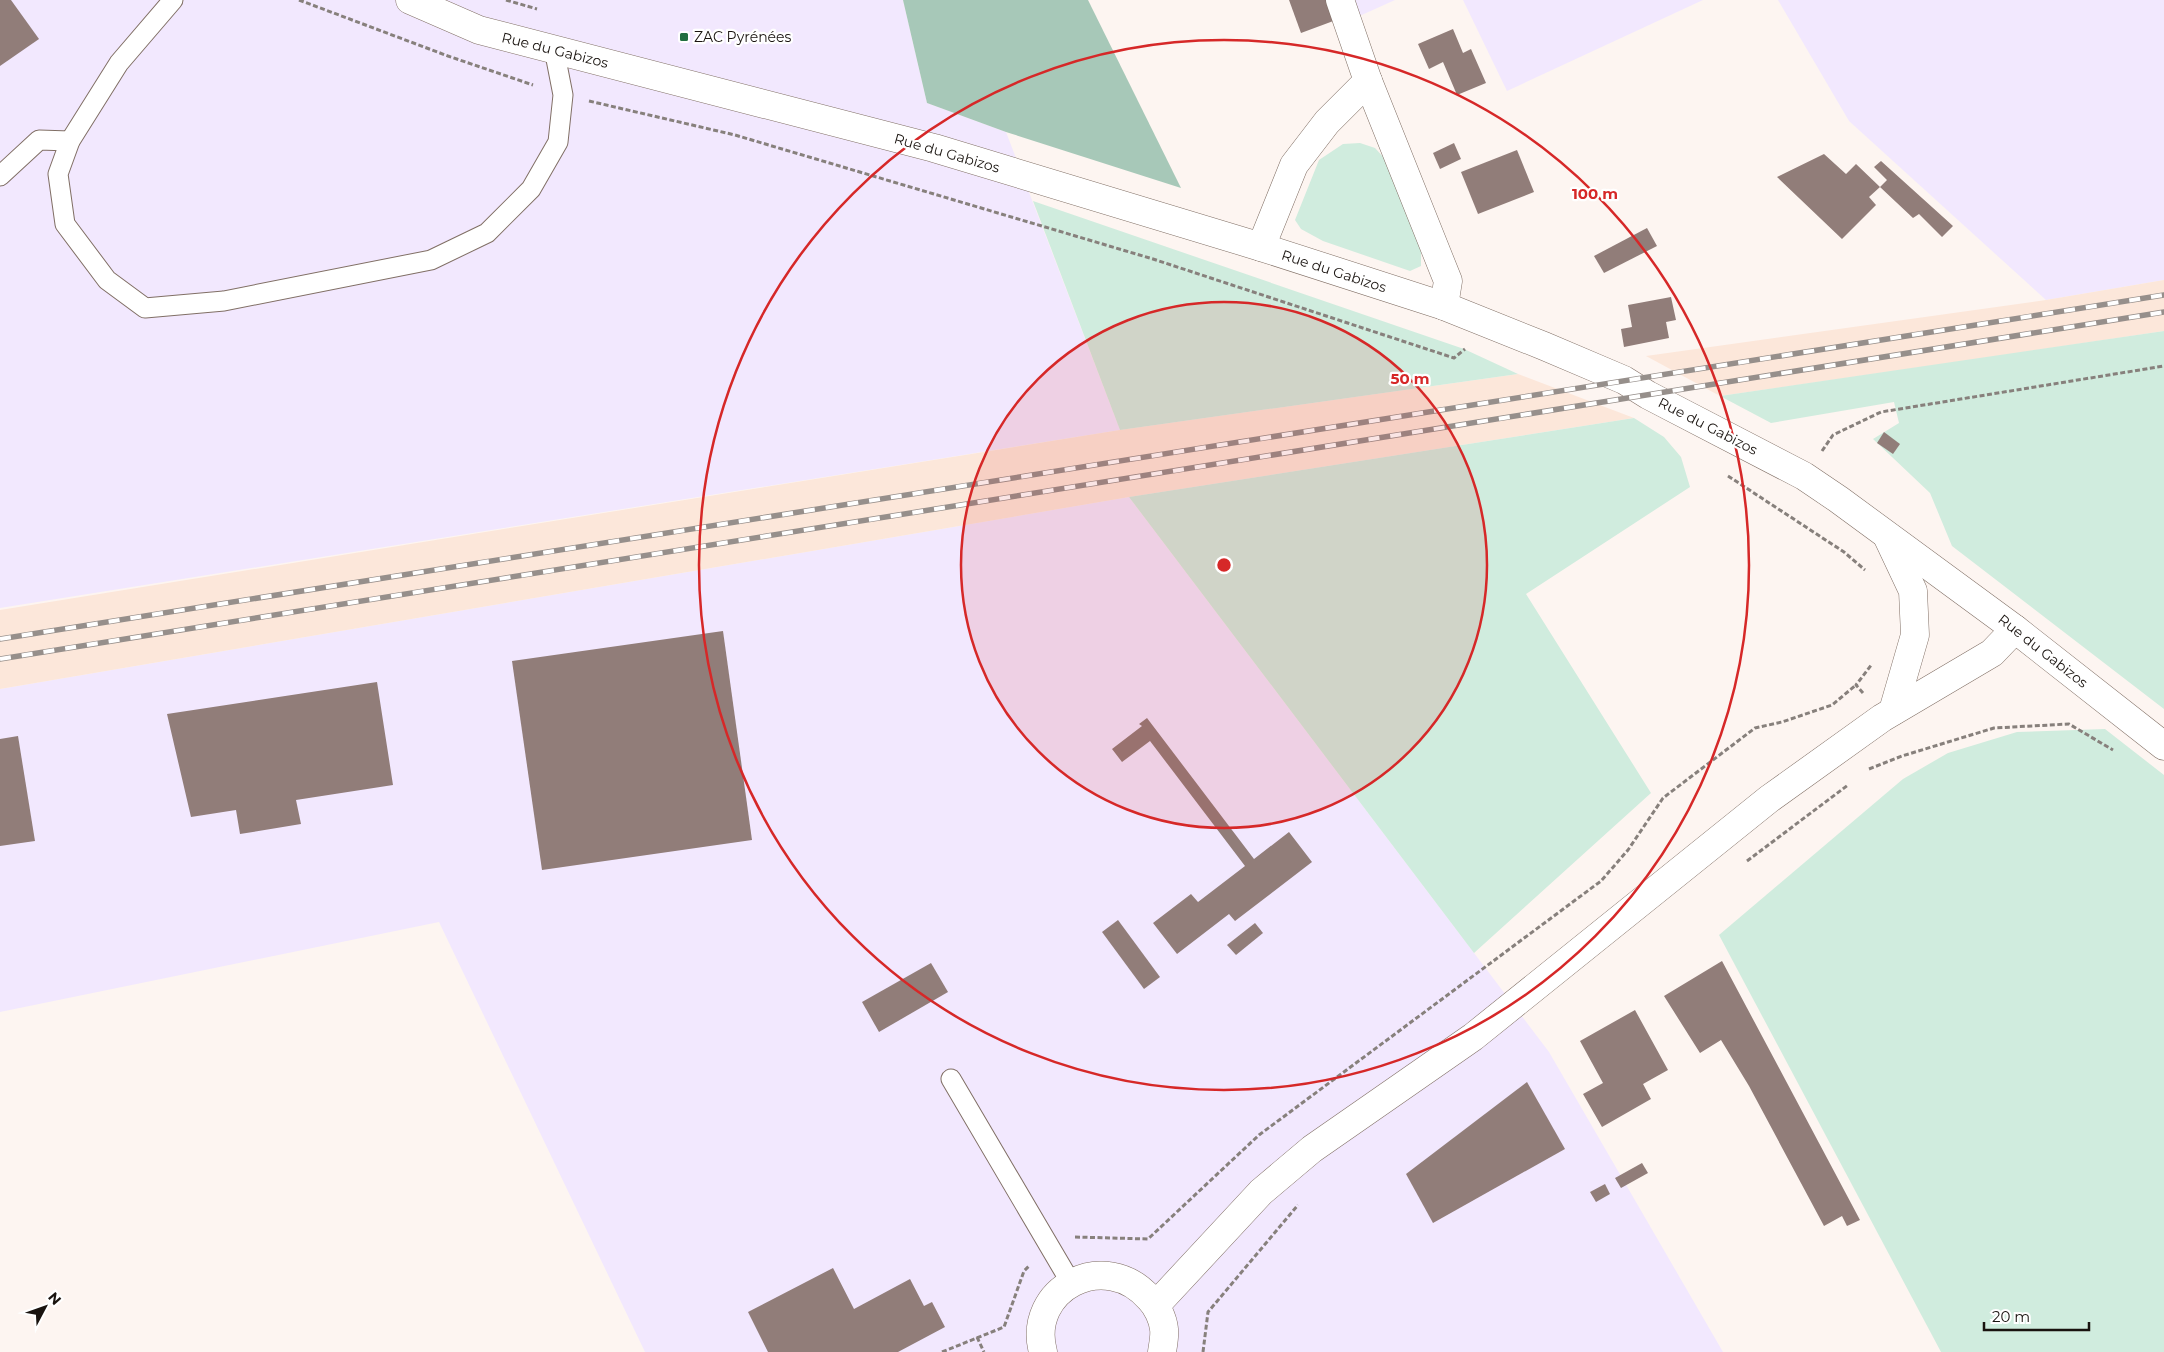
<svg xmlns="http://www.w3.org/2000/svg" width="2164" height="1352" viewBox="0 0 2164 1352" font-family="Montserrat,sans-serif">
  <rect width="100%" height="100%" fill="#fdf5f1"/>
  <!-- commercial -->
  <g fill="#f2e8fe">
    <path d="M0,0H903L927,103L1006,132L1120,430L0,608Z"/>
    <path d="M1336,0H1395L1344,23Z"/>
    <path d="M1463,0H1703L1507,91Z"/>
    <path d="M1778,0H2164V280L2046,300L1849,121Z"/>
    <path d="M1129,497L1549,1052L1723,1352H645L439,922L0,1012V689Z"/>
  </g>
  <!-- built -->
  <g fill="#fce7da">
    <path d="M2164,280V331L1943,364L1720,396L1646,356L2046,300Z"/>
    <path d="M1518,374L1634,418L1129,497L0,689V610L1120,430Z"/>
  </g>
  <!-- green -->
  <g fill="#d0ecde">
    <path d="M1360,143L1375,148L1385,159L1421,246V266L1410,271L1323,241L1301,229L1295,220L1319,160L1343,144Z"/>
    <path d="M1033,201L1464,349L1518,374L1120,430Z"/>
    <path d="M2164,331V709L1952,546L1930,493L1873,439L1899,423L1894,402L1771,423L1720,396Z"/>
    <path d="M1634,418L1664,437L1681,457L1690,487L1526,594L1651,793L1474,953L1129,497Z"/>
    <path d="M2105,729L2164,775V1352H1941L1719,935L1903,779L1948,753L2017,732Z"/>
  </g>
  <!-- forest -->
  <path fill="#a7c8b8" d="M903,0H1088L1181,188L1006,132L927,103Z"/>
  <!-- building -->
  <g fill="#917d79">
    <path d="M0,0H11L39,39L0,66Z"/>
    <path d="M1289,0H1329L1336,20L1301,33Z"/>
    <path d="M1453,29L1463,53L1471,49L1486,83L1457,95L1443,62L1429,69L1418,44Z"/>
    <path d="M1454,143L1461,159L1440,169L1433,153Z"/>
    <path d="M1517,150L1534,192L1478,214L1461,172Z"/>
    <path d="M1824,154L1846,174L1856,164L1880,187L1869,197L1876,205L1842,239L1777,177Z"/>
    <path d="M1881,161L1953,226L1942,237L1919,214L1913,218L1880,187L1887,180L1874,167Z"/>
    <path d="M1647,228L1657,246L1604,273L1594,256Z"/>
    <path d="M1671,297L1676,320L1666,322L1669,338L1624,347L1621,329L1632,327L1628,305Z"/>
    <path d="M1884,432L1900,444L1893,454L1877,443Z"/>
    <path d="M723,631L752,840L542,870L512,661Z"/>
    <path d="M377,682L393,785L296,800L301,824L240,834L236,810L191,817L167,714Z"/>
    <path d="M1147,718L1254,859L1289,832L1312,862L1235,921L1229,914L1177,954L1153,923L1191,894L1198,902L1245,866L1150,741L1122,762L1112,749L1142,726L1139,724Z"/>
    <path d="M18,736L35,841L0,846V739Z"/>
    <path d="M1118,920L1160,977L1144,989L1102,932Z"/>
    <path d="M1255,923L1263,933L1236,955L1227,945Z"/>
    <path d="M1722,961L1860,1220L1847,1226L1842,1216L1824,1226L1749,1086L1721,1040L1700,1053L1664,996Z"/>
    <path d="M931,963L948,992L879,1032L862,1002Z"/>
    <path d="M1635,1010L1668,1070L1643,1084L1651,1099L1602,1127L1583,1094L1603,1083L1580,1041Z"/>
    <path d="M1527,1082L1565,1149L1433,1223L1406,1174Z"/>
    <path d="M1642,1163L1648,1173L1621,1188L1615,1178Z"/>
    <path d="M1605,1184L1610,1194L1596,1202L1590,1192Z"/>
    <path d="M833,1268L854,1309L910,1279L924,1306L932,1302L945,1327L898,1352H768L748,1312Z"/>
  </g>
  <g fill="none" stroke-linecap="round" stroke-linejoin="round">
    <defs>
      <g id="service">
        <path d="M173,0L119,63L70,141L58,174L65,224L107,280L145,308L224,301L431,260L487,233L531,189L558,142L563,95L554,49"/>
        <path d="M0,176L39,140L70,141"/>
        <path d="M951,1079L1071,1283"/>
      </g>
      <g id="minor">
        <path d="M1340,0L1368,81L1448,281L1444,306"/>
        <path d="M1261,247L1294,165L1327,122L1368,81"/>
      </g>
      <g id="tertiary">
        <path d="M410,0L479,30L934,148L1261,247L1444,306L1544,346L1624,380L1648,395L1804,476L1838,499L2015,629L2164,746"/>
        <path d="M1888,538L1913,591L1915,635L1893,711"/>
        <path d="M1156,1305L1261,1192L1312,1149L1473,1037L1769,799L1882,718L1992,653L2015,629"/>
        <path d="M1043,1352C1026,1289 1105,1247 1150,1299C1157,1306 1163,1319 1164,1329C1165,1336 1163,1345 1162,1352"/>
      </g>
    </defs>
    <!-- service casing -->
    <use href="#service" stroke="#806f65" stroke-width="21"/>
    <!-- minor casing -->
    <use href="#minor" stroke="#806f65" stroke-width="29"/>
    <!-- tertiary casing -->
    <use href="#tertiary" stroke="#806f65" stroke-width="29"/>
    <!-- path -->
    <g stroke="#87807c" stroke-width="3" stroke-dasharray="5 2.5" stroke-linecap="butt">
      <path d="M299,0L448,56L533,85"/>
      <path d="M506,0L537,9"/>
      <path d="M589,101L735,135L1153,259L1454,358L1465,349"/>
      <path d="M1822,451L1833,435L1881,412L2164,366"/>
      <path d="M1728,476L1844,552L1865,570"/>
      <path d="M1863,693L1856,685L1872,664"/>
      <path d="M1869,769L1902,756L1994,728L2069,724L2113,750"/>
      <path d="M1747,861L1848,785"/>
      <path d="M1075,1237L1148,1239L1259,1135L1601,881L1628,850L1663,798L1755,728L1782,722L1832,705L1856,685"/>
      <path d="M977,1337L984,1352"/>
      <path d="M942,1352L1004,1327L1024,1271L1030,1265"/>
      <path d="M1203,1352L1208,1312L1298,1205"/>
    </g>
    <!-- service -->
    <use href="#service" stroke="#fff" stroke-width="19"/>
    <!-- minor -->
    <use href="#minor" stroke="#fff" stroke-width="28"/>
    <!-- tertiary -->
    <use href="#tertiary" stroke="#fff" stroke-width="28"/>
    <defs>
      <g id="rail">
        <path d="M0,639L2164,295"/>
        <path d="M0,659L2164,312"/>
      </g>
    </defs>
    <!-- rail casing -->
    <use href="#rail" stroke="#968f8b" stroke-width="5.5"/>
    <!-- rail -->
    <use href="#rail" stroke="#fff" stroke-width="4" stroke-dasharray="11" stroke-linecap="butt"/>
  </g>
  <!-- distance rings -->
  <circle cx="1224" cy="565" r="263" fill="#d62828" fill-opacity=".12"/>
  <g fill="none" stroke="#d62828" stroke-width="2.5">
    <circle cx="1224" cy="565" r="263"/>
    <circle cx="1224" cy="565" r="525"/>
  </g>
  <!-- markers -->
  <rect fill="#216f3f" stroke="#fff" stroke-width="2" x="679" y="32" width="10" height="10" rx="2.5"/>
  <g text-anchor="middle" stroke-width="4.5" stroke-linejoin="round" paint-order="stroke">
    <!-- poi labels -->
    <g font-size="14" fill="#19130f" stroke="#fff" text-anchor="start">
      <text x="694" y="42">ZAC Pyrénées</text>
    </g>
    <!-- street labels -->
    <g font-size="14" fill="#19130f" stroke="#fff">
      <text transform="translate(555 50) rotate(14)" y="5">Rue du Gabizos</text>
      <text transform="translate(947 153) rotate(16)" y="5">Rue du Gabizos</text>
      <text transform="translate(1334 271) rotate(18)" y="5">Rue du Gabizos</text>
      <text transform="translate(1708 426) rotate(27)" y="5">Rue du Gabizos</text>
      <text transform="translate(2043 651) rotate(38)" y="5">Rue du Gabizos</text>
    </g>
  </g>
  <circle cx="1224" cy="565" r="8" fill="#d62828" stroke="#fff" stroke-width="2.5"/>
  <g font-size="15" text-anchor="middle" font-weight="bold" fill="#d62828" stroke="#fff" stroke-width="4.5" stroke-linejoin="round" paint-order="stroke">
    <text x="1595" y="199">100 m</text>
    <text x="1410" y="384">50 m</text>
  </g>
  <!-- north arrow -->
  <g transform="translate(45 1307) rotate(49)" stroke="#ffffff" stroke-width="4" paint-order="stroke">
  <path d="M0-4L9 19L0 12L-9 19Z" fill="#19130f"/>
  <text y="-8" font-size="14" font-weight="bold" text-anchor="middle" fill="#19130f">N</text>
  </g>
  <!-- scale -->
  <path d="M1984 1322v8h105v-8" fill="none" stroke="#19130f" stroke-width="2.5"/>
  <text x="1992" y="1322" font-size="15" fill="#19130f" stroke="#ffffff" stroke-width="4" paint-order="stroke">20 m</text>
</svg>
